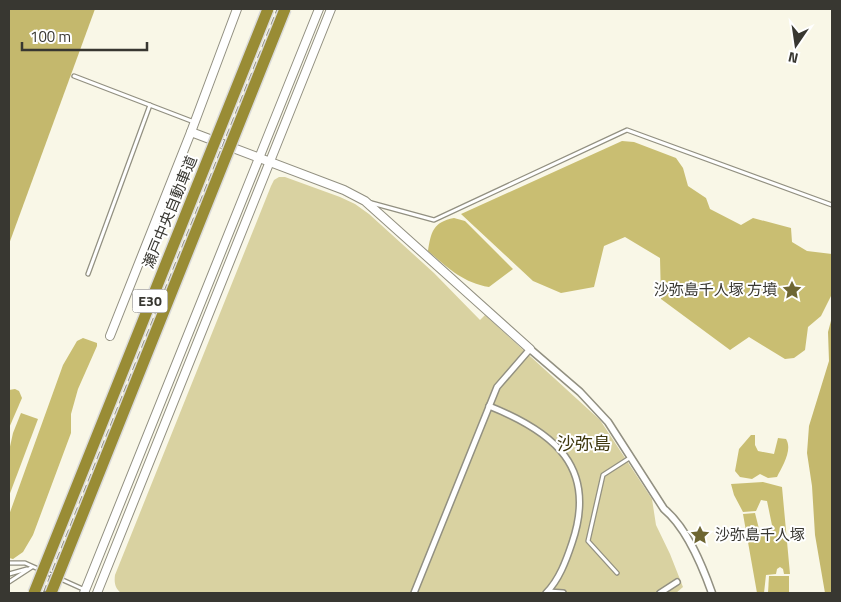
<svg xmlns="http://www.w3.org/2000/svg" width="841" height="602" viewBox="0 0 841 602" font-family="'Titillium Web','Noto Sans JP',sans-serif">
  <rect width="100%" height="100%" fill="#f9f7e7"/>
  <!-- green -->
  <path fill="#d9d2a1" d="M279,177H285L340,197L355,204L369,214L434,273L480,320L485,315L600,420L652,499L656,525L670,554L683,587L676,593H121C115,588 114,583 115,575L271,186L274,180Z"/>
  <!-- forest -->
  <g fill="#c9be72">
    <path d="M622,141L634,142L676,158L683,168L688,186L706,198L710,209L741,225L753,218L791,228L792,242L807,251L832,254V294L821,316L808,327L805,350L794,358L785,359L749,337L730,350L661,299L660,258L625,237L604,246L594,287L561,293L533,281L461,214Z"/>
    <path d="M454,218L465,221L513,269L489,287C463,283 447,267 428,251C431,232 433,222 454,218Z"/>
    <path d="M83,338L97,343V346L78,389L71,414V433L33,535L23,552L13,559L9,558V515L63,365L77,341Z"/>
    <path d="M15,389L19,391L22,398L9,428V390Z"/>
    <path d="M21,413L38,419L9,496V451L13,433Z"/>
    <path d="M751,435H755V445L758,451L774,454L778,438L786,439C793,450 782,467 777,477L768,478L760,474L752,479L740,477L735,471L739,449Z"/>
    <path d="M763,482L782,487L790,574H784L783,569L780,567L777,569L776,574L766,575L764,593H757L743,514L755,513L760,533L773,530L767,501L761,500L756,511L743,512L734,495L731,484Z"/>
    <path d="M769,576H789V593H768Z"/>
  </g>
  <!-- water -->
  <g fill="#c4b86d">
    <path d="M9,9H95L9,244Z"/>
    <path d="M832,317V593H825L815,535L812,486L807,453L809,426L829,361L828,332Z"/>
  </g>
  <g fill="none" stroke-linecap="round" stroke-linejoin="round">
    <defs>
      <g id="service">
        <path d="M74,76L194,122"/>
        <path d="M368,202L434,220L627,130L832,205"/>
        <path d="M88,274L150,105"/>
        <path d="M9,563H25L85,590"/>
        <path d="M617,573L588,541L603,475L631,457"/>
        <path d="M9,574L27,569"/>
        <path d="M9,582L32,567"/>
      </g>
      <g id="pedestrian">
        <path d="M489,406C554,432 598,467 572,543C566,561 559,580 546,593"/>
        <path d="M548,592L563,593"/>
        <path d="M414,593L497,387L530,349"/>
        <path d="M660,593L677,582"/>
      </g>
      <path id="minor" d="M530,349L580,392L608,422L664,509C687,528 702,565 712,593"/>
      <g id="tertiary">
        <path d="M191,132L344,190L365,201L530,349"/>
        <path d="M110,336L191,132L237,9"/>
        <path d="M84,593L319,9"/>
        <path d="M97,593L331,9"/>
      </g>
    </defs>
    <!-- service casing -->
    <use href="#service" stroke="#929081" stroke-width="5.5"/>
    <!-- pedestrian casing -->
    <use href="#pedestrian" stroke="#929081" stroke-width="8"/>
    <!-- minor casing -->
    <use href="#minor" stroke="#929081" stroke-width="9"/>
    <!-- tertiary casing -->
    <use href="#tertiary" stroke="#929081" stroke-width="10"/>
    <!-- service -->
    <use href="#service" stroke="#fff" stroke-width="3"/>
    <!-- pedestrian -->
    <use href="#pedestrian" stroke="#fff" stroke-width="5"/>
    <!-- minor -->
    <use href="#minor" stroke="#fff" stroke-width="6"/>
    <!-- tertiary -->
    <use href="#tertiary" stroke="#fff" stroke-width="8"/>
    <!-- rail -->
    <path stroke="#88867c" stroke-width="2.5" stroke-dasharray="8 4" stroke-linecap="butt" d="M44,593L278,9"/>
    <defs>
      <g id="motorway-bridge">
        <path d="M34,593L268,9"/>
        <path d="M51,593L285,9"/>
      </g>
    </defs>
    <!-- motorway-bridge casing -->
    <use href="#motorway-bridge" stroke="#dbdbda" stroke-width="14" stroke-linecap="butt"/>
    <!-- motorway-bridge -->
    <use href="#motorway-bridge" stroke="#998c35" stroke-width="11"/>
  </g>
  <!-- icons -->
  <defs>
    <symbol id="sight-bare" viewBox="-9 -9 18 18"><path d="M0-6L1.8-2.2L6-1.7L2.9 1.2L3.7 5.4L0 3.3L-3.7 5.4L-2.9 1.2L-6-1.7L-1.8-2.2Z" fill="#6e6633" stroke="#fff" stroke-width="2.5" paint-order="stroke"/></symbol>
  </defs>
  <g fill-rule="evenodd">
    <use href="#sight-bare" x="778" y="276" width="28" height="28"/>
    <use href="#sight-bare" x="686" y="521" width="28" height="28"/>
  </g>
  <g text-anchor="middle" stroke-width="4" stroke-linejoin="round" paint-order="stroke">
    <!-- shield labels -->
    <rect fill="#fff" stroke="#74736f" stroke-width="1" x="132.5" y="289.5" width="35" height="23" rx="4"/>
    <g font-size="14" font-weight="bold" fill="#383731">
      <text x="150" y="306">E30</text>
    </g>
    <!-- street labels -->
    <g font-size="15" fill="#383731" stroke="#fff">
      <text transform="translate(170 212) rotate(-68)" y="5">瀬戸中央自動車道</text>
    </g>
    <!-- poi labels -->
    <g font-size="15" fill="#383731" stroke="#fff" text-anchor="end">
      <text x="777" y="295">沙弥島千人塚 方墳</text>
      <text x="715" y="540" text-anchor="start">沙弥島千人塚</text>
    </g>
    <!-- quarter labels -->
    <g font-size="18" fill="#3f390f" stroke="#fff">
      <text x="584" y="450">沙弥島</text>
    </g>
  </g>
  <!-- border -->
  <rect width="841" height="602" fill="none" stroke="#383731" stroke-width="20"/>
  <!-- north arrow -->
  <g transform="translate(796 45) rotate(193)" stroke="#ffffff" stroke-width="4" paint-order="stroke">
  <path d="M0-4L9 19L0 12L-9 19Z" fill="#383731"/>
  <text y="-8" font-size="14" font-weight="bold" text-anchor="middle" fill="#383731">N</text>
  </g>
  <!-- scale -->
  <path d="M22 42v8h125v-8" fill="none" stroke="#383731" stroke-width="2.5"/>
  <text x="30" y="42" font-size="15" fill="#383731" stroke="#ffffff" stroke-width="4" paint-order="stroke">100 m</text>
</svg>
